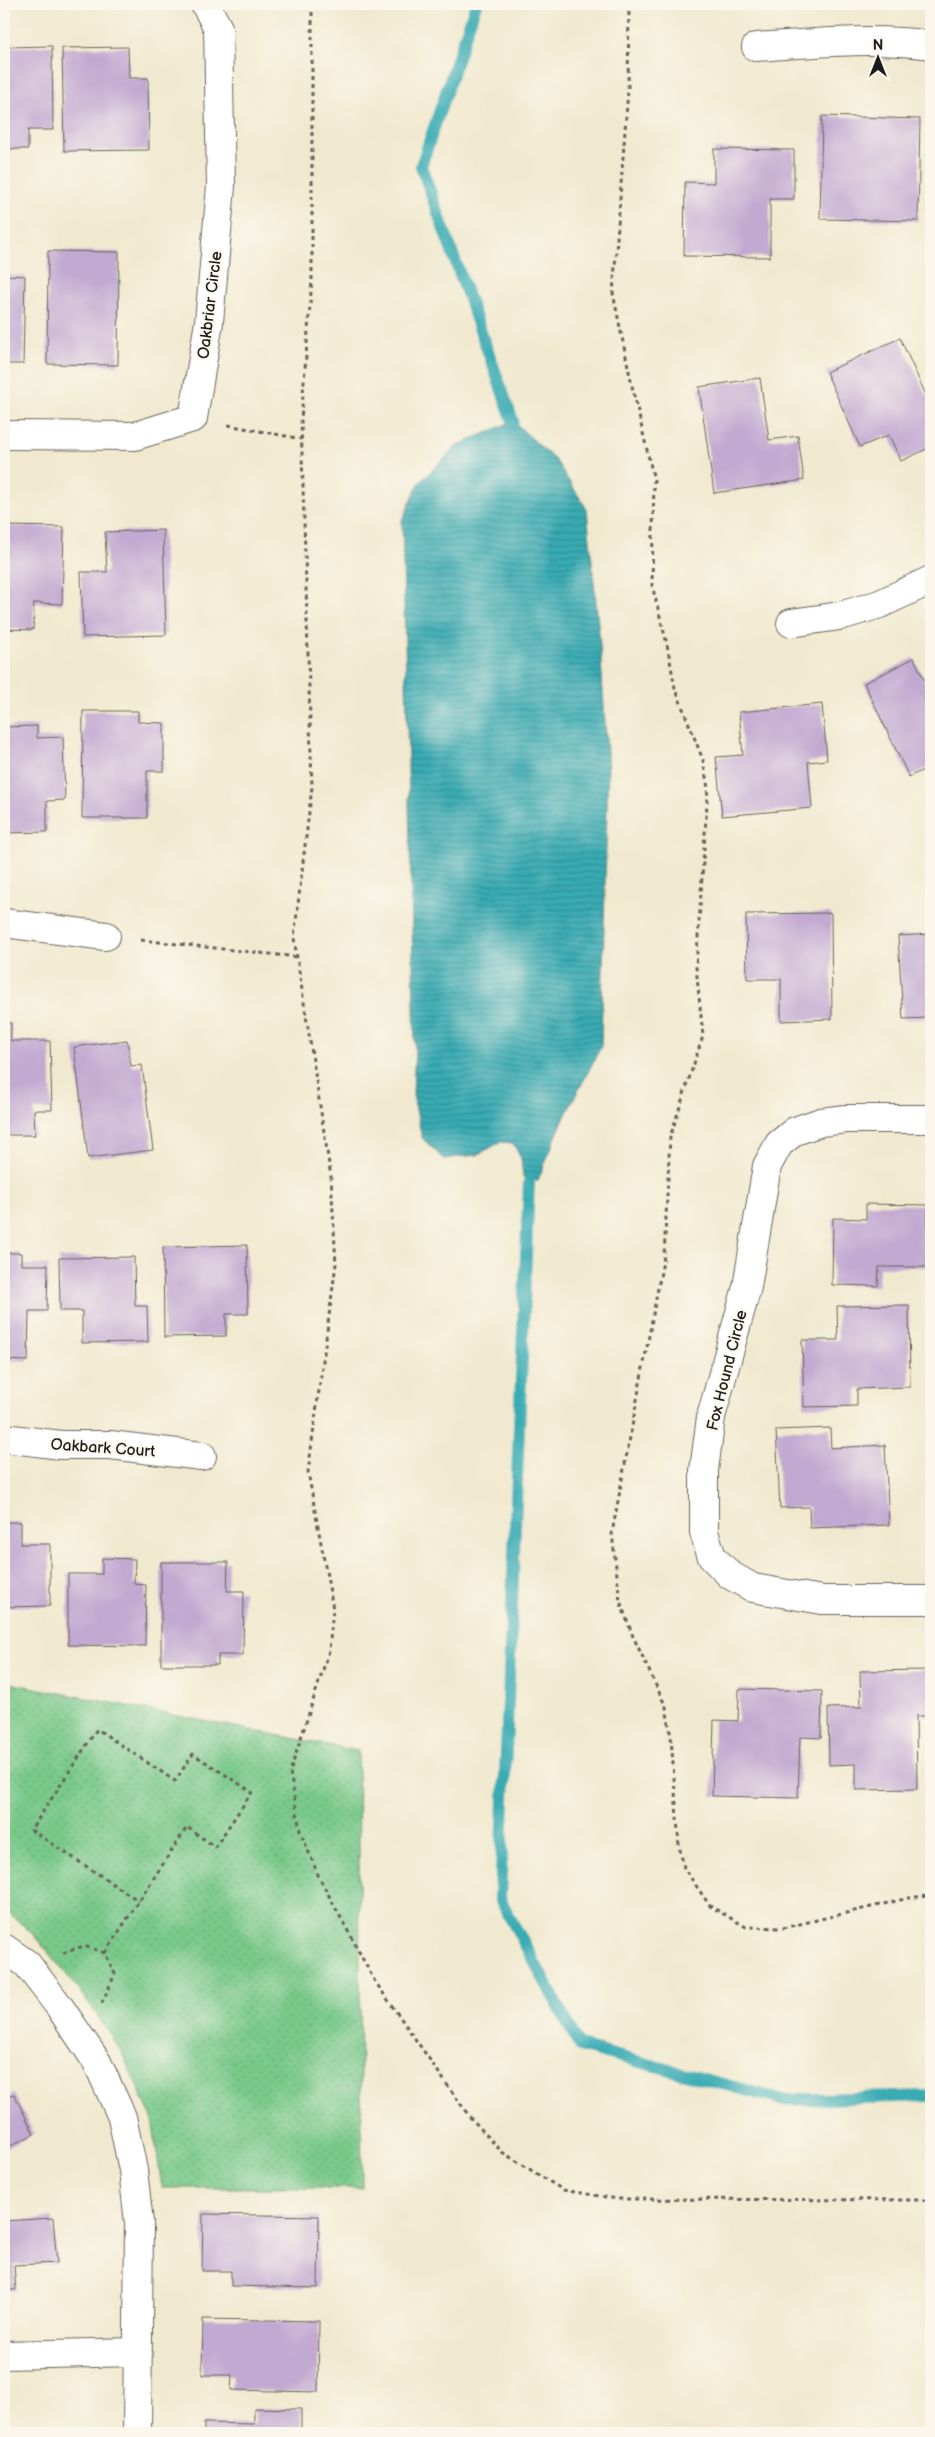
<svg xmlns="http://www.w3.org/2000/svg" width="935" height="2437" viewBox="0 0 935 2437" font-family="'Balsamiq Sans',sans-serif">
  <defs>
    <pattern id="park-dots" width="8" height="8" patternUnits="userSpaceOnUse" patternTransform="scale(1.25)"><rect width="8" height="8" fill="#79c98a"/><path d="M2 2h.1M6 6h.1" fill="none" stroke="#68ac76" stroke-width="1.8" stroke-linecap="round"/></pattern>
    <pattern id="water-rules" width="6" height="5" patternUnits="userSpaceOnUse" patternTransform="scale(1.25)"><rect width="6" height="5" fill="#39abb3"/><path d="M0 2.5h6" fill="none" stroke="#2f8a91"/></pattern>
  </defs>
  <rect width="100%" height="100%" fill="#fbf7ec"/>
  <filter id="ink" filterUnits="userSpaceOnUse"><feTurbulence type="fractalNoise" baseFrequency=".02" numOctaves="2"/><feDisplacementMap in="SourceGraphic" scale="10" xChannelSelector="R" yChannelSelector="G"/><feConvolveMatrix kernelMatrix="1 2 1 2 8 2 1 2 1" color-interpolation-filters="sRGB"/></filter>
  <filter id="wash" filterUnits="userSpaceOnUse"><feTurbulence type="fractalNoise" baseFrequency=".0096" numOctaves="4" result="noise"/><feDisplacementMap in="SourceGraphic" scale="20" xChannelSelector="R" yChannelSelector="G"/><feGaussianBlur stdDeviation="1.12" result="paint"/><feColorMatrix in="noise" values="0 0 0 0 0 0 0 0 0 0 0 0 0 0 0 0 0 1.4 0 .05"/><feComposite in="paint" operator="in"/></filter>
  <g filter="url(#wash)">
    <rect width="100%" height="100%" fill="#f1e9cf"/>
    <!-- park -->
    <path fill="url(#park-dots)" stroke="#4a7253" d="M4,1682L358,1751L362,2188H162L152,2118L120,2049L82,1993L31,1932L4,1909Z"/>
    <!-- water -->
    <path fill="url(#water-rules)" stroke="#2a6468" d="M513,421L556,461L587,509L600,644L608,768L601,1047L563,1120L538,1180L529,1182L523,1177L521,1158L513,1143L501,1142L477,1155L443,1159L422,1138L413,1095L415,1045L402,521L419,483L457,446Z"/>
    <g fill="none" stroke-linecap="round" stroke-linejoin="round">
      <!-- stream -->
      <g stroke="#39abb3" stroke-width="12">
        <path d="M476,4L421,166L513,421"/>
        <path d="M529,1182L500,1899L580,2046L783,2100L931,2096"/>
      </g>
    </g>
    <g id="blocks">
      <!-- building -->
      <g fill="#c2a9d1">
        <path d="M52,46L53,130H28V149H4V47Z"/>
        <path d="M128,47L129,78H148L149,150L64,151L62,48Z"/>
        <path d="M822,116L920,119L918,221L820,219Z"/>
        <path d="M714,149L794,150V199H770V257L684,256L685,182L714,183Z"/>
        <path d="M48,251L119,252L118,365L47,364Z"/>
        <path d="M4,275L25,276L23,364H4Z"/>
        <path d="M900,338L926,395L931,392V447L901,461L889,435L860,447L826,372Z"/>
        <path d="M760,378L769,440L798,436L804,480L714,493L699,387Z"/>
        <path d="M4,526L64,527L62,604L34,603L33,630L4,629Z"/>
        <path d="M163,530L166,635L83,637L81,572H107L105,532Z"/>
        <path d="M914,658L928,688L931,686V766L909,777L864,683Z"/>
        <path d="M822,704L827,760L808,762L812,808L722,816L716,757L743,755L739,712Z"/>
        <path d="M83,711H138V722L164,723V771H147V818H82Z"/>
        <path d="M37,726V738L63,737L65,800L47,801V832L4,833V727Z"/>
        <path d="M831,913L832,1019L781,1021V979H747L746,914Z"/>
        <path d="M931,934V1041H929L928,1018L903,1019L898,936Z"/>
        <path d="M4,1023H11V1041H50L52,1110H34L35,1135H4Z"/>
        <path d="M127,1040L131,1066L142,1065L153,1150L88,1158L74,1047Z"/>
        <path d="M866,1204L928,1205L927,1267H879L878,1286L832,1285L833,1218L866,1219Z"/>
        <path d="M247,1245L248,1314H226V1336L164,1337L163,1247Z"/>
        <path d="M4,1253H21V1265H48L47,1311H29L28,1361L4,1360Z"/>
        <path d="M134,1257L135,1306H147L148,1342L82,1343V1311H60L59,1258Z"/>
        <path d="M909,1305L910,1387L857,1389V1406L804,1407L802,1340H838L837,1306Z"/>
        <path d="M830,1428L831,1448L885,1445L889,1525L810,1528L809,1507L780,1508L776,1430Z"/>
        <path d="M4,1522H21V1544H50V1606L4,1607Z"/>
        <path d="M102,1558L135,1559L134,1584L146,1585L145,1646L68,1645V1574H102Z"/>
        <path d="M161,1562H228L227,1591H244L243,1655H218V1665H161Z"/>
        <path d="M931,1670V1716H916L917,1789L856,1790V1764L829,1765L828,1708L861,1707L860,1671Z"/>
        <path d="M739,1689L822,1691L821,1738L800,1737L798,1798L712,1796L714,1720L738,1721Z"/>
        <path d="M14,2094L34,2134L4,2149V2099Z"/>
        <path d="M203,2214L319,2216L318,2288L231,2286V2271H202Z"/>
        <path d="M53,2218L57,2263L14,2265L16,2290H4V2221Z"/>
        <path d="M203,2319L319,2321L318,2392L231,2390L232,2375H202Z"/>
        <path d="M254,2408L301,2409V2433H204V2423L254,2424Z"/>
      </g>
    </g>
  </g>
  <g filter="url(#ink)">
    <use href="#blocks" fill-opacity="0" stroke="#67645b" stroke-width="1"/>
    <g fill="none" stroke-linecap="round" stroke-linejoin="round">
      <defs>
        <g id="minor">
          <path d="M756,47C814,43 873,37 931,45"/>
          <path d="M4,435L135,436L193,418L209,322L221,186L218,28L205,4"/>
          <path d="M791,623L840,616L880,604L931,580"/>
          <path d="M4,923L106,936"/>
          <path d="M931,1119H846L821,1122L795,1131L779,1144L767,1166L747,1287L711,1417L704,1470V1532L712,1557L730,1575L753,1588L822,1600H931"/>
          <path d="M4,1438L61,1445H110L202,1456"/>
          <path d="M4,1948L27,1964L59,2006L97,2062L122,2117L133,2170L139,2223L137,2433"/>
          <path d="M4,2355L137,2352"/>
        </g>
      </defs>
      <!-- minor casing -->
      <use href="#minor" stroke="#67645b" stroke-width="30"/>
      <!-- path -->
      <g stroke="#67645b" stroke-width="3" stroke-dasharray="4 4" stroke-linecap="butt">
        <path d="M312,4V279L301,420L312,787L294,938L331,1177L336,1264L308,1472L333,1609L329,1651L290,1772L300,1831L319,1877L374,1980L469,2116L502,2152L563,2190L618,2199L931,2200"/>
        <path d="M629,4L628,90L613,293L632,386L654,480L652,585L667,644L675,688L703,760L708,788L696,967L703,1036L670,1137L664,1256L612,1533L620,1601L632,1634L666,1707L671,1737L679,1845L684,1868L710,1906L746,1927L783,1928L913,1897L931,1896"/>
        <path d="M228,425L301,439"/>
        <path d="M141,940L297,957"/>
        <path d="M63,1953L84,1946L105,1953L115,1974L101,2005"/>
        <path d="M105,1953L187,1827L215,1847L252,1792L193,1754L175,1781L97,1729L31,1830L139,1901"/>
      </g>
      <!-- minor -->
      <use href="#minor" stroke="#fff" stroke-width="28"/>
    </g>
  </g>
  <g text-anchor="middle" stroke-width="4" stroke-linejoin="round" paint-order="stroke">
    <!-- street labels -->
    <g font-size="16" fill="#1c1c1c" stroke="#fbf7ec">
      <text transform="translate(209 305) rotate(-83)" y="6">Oakbriar Circle</text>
      <text transform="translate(726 1370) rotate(-76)" y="6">Fox Hound Circle</text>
      <text transform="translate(103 1447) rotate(4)" y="6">Oakbark Court</text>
    </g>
  </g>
  <!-- margin -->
  <rect width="935" height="2437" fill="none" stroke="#fbf7ec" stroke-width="20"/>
  <!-- north arrow -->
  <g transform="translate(878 58)" stroke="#fbf7ec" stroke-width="4" paint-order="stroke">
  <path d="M0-4L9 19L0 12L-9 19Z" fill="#1c1c1c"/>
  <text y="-8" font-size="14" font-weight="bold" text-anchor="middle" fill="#1c1c1c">N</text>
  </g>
</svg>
